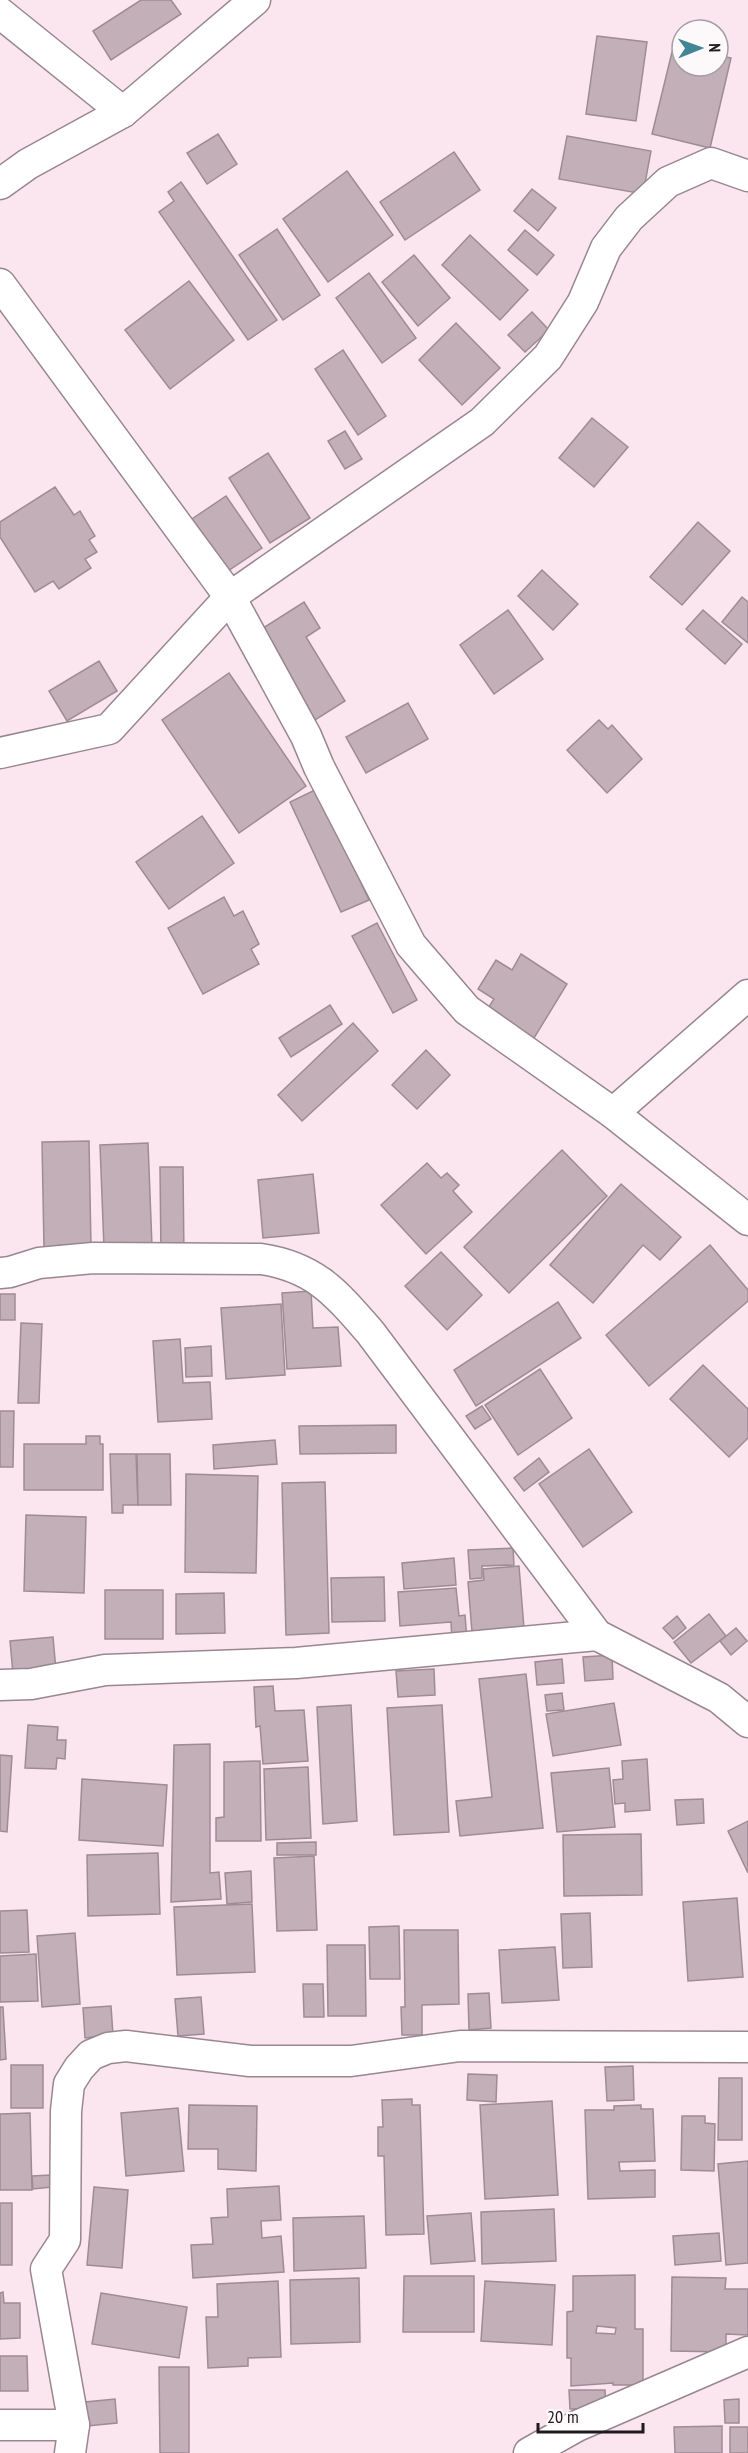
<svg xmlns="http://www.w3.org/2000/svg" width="748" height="2453" viewBox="0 0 748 2453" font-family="'PT Sans Narrow',sans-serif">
  <rect width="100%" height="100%" fill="#fbe6f0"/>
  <!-- building -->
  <g fill="#c2afb8" stroke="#9e8c95" stroke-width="1.5" fill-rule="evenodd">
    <path d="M141,0H171L181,14L111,60L93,31Z"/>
    <path d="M597,36L647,42L636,121L586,114Z"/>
    <path d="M674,44L682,46V66H718V55L731,58L710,148L652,134Z"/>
    <path d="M218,134L237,164L207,184L187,153Z"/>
    <path d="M567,136L651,151L643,194L559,179Z"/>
    <path d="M454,152L480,190L405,240L380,202Z"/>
    <path d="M347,171L393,235L328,282L283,219Z"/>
    <path d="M181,182L277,320L248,340L159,212L174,201L168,192Z"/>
    <path d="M532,189L556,208L538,231L514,211Z"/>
    <path d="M277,229L320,295L283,320L239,255Z"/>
    <path d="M525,230L554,255L537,275L508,250Z"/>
    <path d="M470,235L528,290L500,320L442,265Z"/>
    <path d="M414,255L450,298L418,326L382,282Z"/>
    <path d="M369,273L416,338L382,363L336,298Z"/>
    <path d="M189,281L234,340L170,389L125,330Z"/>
    <path d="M532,312L549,330L525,352L508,335Z"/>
    <path d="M456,323L500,368L462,405L419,360Z"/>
    <path d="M343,350L386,416L358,435L315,369Z"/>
    <path d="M592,418L628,447L594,487L559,458Z"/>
    <path d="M345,431L362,459L345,469L328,441Z"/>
    <path d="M268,453L310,518L270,543L229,478Z"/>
    <path d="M55,487L74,515L80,511L95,536L89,540L97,552L85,559L91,568L59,589L53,581L35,592L0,537V522Z"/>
    <path d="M226,496L262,548L225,573L189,521Z"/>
    <path d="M698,522L730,551L682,605L650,577Z"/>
    <path d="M542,570L578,604L553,630L518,596Z"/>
    <path d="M742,597L748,602V643L722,622Z"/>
    <path d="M304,602L320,628L306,637L345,701L315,720L260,630Z"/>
    <path d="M508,610L543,659L494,694L460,645Z"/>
    <path d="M703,610L742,644L725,664L686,629Z"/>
    <path d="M99,661L117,691L67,721L49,691Z"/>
    <path d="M229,673L306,786L239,833L162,720Z"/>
    <path d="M408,703L428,739L366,773L346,737Z"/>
    <path d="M599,720L608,729L612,725L642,759L607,793L567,750Z"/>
    <path d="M317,789L369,900L341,912L290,802Z"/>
    <path d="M202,816L234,863L169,909L136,862Z"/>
    <path d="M224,897L234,916L243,911L259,944L251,949L259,964L203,994L168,928Z"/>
    <path d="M377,923L417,1000L393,1013L352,936Z"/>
    <path d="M521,954L567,984L531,1043L485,1013L494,999L478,989L496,960L512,970Z"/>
    <path d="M330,1005L342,1024L291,1057L279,1038Z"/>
    <path d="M353,1023L378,1051L302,1121L278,1095Z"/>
    <path d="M426,1050L450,1075L417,1109L392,1085Z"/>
    <path d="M89,1141L91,1247L44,1248L42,1142Z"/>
    <path d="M148,1143L152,1246L104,1248L100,1145Z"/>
    <path d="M562,1150L607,1196L509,1293L464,1247Z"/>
    <path d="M427,1163L441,1178L447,1173L459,1185L453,1191L472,1212L426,1254L381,1205Z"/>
    <path d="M160,1167H183L184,1258H161Z"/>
    <path d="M313,1174L319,1233L263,1238L258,1180Z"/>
    <path d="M621,1184L681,1237L660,1260L643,1245L593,1303L550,1265Z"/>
    <path d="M710,1245L748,1290V1301L649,1386L606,1335Z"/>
    <path d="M441,1252L482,1295L447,1330L405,1286Z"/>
    <path d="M311,1291L313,1328L338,1327L341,1366L287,1369L282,1293Z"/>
    <rect x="0" y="1294" width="15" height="26"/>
    <path d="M558,1302L581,1338L476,1406L454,1370Z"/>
    <path d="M281,1304L285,1375L226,1379L221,1308Z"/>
    <path d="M21,1323L42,1324L39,1403H18Z"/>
    <path d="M180,1339L183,1383L210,1382L212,1419L158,1422L153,1341Z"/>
    <path d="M211,1346L212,1376L186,1377L185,1348Z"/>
    <path d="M703,1365L748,1409V1438L729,1457L670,1399Z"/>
    <path d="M540,1369L572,1418L518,1455L485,1405Z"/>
    <path d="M482,1406L491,1419L475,1429L466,1416Z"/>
    <path d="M0,1411H14L13,1467H0Z"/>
    <path d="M396,1425V1453L300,1454L299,1426Z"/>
    <path d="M86,1436H100V1444H103V1490H24V1444H86Z"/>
    <path d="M275,1440L277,1464L214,1469L213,1445Z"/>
    <path d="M589,1449L632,1512L583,1547L539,1484Z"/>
    <path d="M110,1454H136L138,1505H123V1513H112Z"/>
    <path d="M137,1454H170L171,1505H138Z"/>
    <path d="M539,1458L549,1472L524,1491L514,1478Z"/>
    <path d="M186,1474L258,1476L256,1573L185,1572Z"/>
    <path d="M325,1482L329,1633L286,1635L282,1483Z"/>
    <path d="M26,1515L86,1517L84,1593L24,1591Z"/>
    <path d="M513,1548L514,1565L482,1566V1578L470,1579L468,1550Z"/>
    <path d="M454,1558L456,1585L404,1589L402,1563Z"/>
    <path d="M519,1566L524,1628L472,1632L468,1582L484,1580L483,1569Z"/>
    <path d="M384,1577L385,1621L332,1622L331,1578Z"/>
    <path d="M456,1588L459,1616L465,1615L467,1640L452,1641L451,1622L400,1626L398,1592Z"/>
    <rect x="105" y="1590" width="58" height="49"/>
    <path d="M224,1593L225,1633L176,1634V1594Z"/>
    <path d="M709,1614L726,1636L691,1663L674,1642Z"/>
    <path d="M677,1616L686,1628L673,1639L663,1628Z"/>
    <path d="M736,1628L747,1641L731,1655L720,1641Z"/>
    <path d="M53,1637L56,1670L13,1674L10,1641Z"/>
    <path d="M612,1655L613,1679L585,1681L583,1657Z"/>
    <path d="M562,1659L564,1683L537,1685L535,1662Z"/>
    <path d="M434,1669L435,1695L398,1697L396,1671Z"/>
    <path d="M526,1674L543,1828L460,1836L456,1801L492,1797L479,1679Z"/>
    <path d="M273,1686L275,1711L304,1710L308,1761L263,1764L260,1726L256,1727L254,1687Z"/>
    <path d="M562,1693L564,1710L547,1711L545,1695Z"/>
    <path d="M614,1703L621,1745L553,1756L546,1714Z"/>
    <path d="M351,1705L357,1821L323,1824L317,1707Z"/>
    <path d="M442,1705L449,1832L394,1835L387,1708Z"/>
    <path d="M28,1725L58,1727L57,1740H66L65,1759L57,1758L56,1769L25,1768Z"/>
    <path d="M210,1744V1873L219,1872L221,1899L171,1902L174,1745Z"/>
    <path d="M0,1755L12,1756L7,1832L0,1831Z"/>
    <path d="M647,1759L650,1810L625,1812V1803L615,1804L613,1780L623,1779L622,1761Z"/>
    <path d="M260,1761L261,1841H216V1818L224,1817V1762Z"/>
    <path d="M308,1767L311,1838L266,1840L264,1769Z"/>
    <path d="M609,1768L615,1827L557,1832L551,1773Z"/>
    <path d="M82,1779L167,1785L163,1846L79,1840Z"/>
    <path d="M703,1799L704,1823L677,1825L675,1800Z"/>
    <path d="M748,1821V1873L728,1831Z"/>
    <path d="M641,1834L642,1895L564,1896L563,1835Z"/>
    <path d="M316,1842V1855H277V1843Z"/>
    <path d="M158,1853L160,1914L88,1916L87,1855Z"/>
    <path d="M314,1856L317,1930L277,1931L274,1858Z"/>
    <path d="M251,1871L252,1902L227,1904L225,1873Z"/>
    <path d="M737,1898L743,1977L688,1981L683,1902Z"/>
    <path d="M252,1904L255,1972L177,1975L174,1907Z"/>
    <path d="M27,1910L29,1952L0,1953V1911Z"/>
    <path d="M590,1913L592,1967L563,1968L561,1914Z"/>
    <path d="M399,1926L400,1979H370L369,1927Z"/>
    <path d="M404,1930H458L459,2004L422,2005V2035H402L401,2007H405Z"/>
    <path d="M75,1933L80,2004L42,2007L37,1936Z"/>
    <path d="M327,1945H365L366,2016H328Z"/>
    <path d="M555,1947L559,2000L502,2003L499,1950Z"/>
    <path d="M36,1954L38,2001L0,2002V1956Z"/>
    <path d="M303,1984H323L324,2017H304Z"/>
    <path d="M489,1993L491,2028L469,2030L468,1994Z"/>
    <path d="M201,1997L204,2034L178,2036L175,1999Z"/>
    <path d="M111,2006L113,2035L85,2038L83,2008Z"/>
    <path d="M0,2007H3L6,2059L0,2060Z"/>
    <rect x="11" y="2065" width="32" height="43"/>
    <path d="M633,2066L634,2100L607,2101L605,2067Z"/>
    <path d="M468,2074L497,2075L496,2102L467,2100Z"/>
    <path d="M719,2078H742V2140H718Z"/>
    <path d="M412,2099V2105H420L424,2234L386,2235L384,2156H378V2127H383L382,2100Z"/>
    <path d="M552,2101L558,2195L485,2199L480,2105Z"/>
    <path d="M189,2105L257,2106L256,2171L218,2169V2149H188Z"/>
    <path d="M641,2105V2109H653L655,2161L619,2162L620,2171L655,2170V2197L588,2199L585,2110H614V2106Z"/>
    <path d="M178,2108L184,2171L126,2176L121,2113Z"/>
    <path d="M30,2113L32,2190H0V2114Z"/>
    <path d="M682,2116H705V2123L715,2124L714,2171L681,2170Z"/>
    <path d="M748,2161V2263L726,2265L718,2164Z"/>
    <path d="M51,2175L52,2187L33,2189L32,2176Z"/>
    <path d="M279,2186L281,2220L261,2221L262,2238L281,2236L284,2272L193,2278L191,2245L213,2244L211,2218L228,2217L227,2189Z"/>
    <path d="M94,2187L128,2190L122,2268L87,2265Z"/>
    <rect x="0" y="2203" width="12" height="62"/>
    <path d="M554,2209L556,2261L482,2264L481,2212Z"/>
    <path d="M471,2213L475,2261L431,2264L427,2216Z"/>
    <path d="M364,2216L366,2268L294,2271L293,2218Z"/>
    <path d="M719,2233L721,2261L675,2265L673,2236Z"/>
    <path d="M635,2275V2329H643V2385H613V2383L571,2386V2358H567V2312L573,2311V2276ZM597,2326L616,2328L615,2334L596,2333Z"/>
    <path d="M404,2276H474V2332H403Z"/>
    <path d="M672,2277L726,2278L725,2289H748V2335L726,2334V2352L671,2351Z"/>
    <path d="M359,2278L360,2342L291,2344L290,2280Z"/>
    <path d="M278,2281L281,2357L248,2358V2366L208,2368L206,2317H218L217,2284Z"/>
    <path d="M485,2281L555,2285L552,2345L481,2341Z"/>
    <path d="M3,2292L4,2303H20V2338L0,2339V2293Z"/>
    <path d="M101,2293L187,2307L179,2358L92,2344Z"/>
    <path d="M0,2356H27L28,2391H0Z"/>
    <path d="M159,2367H189V2453H160Z"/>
    <path d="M569,2390H605L606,2409H570Z"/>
    <path d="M115,2399L117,2423L87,2426L85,2402Z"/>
    <path d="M739,2399V2423H725L724,2400Z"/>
    <path d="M722,2426V2453H675L674,2427Z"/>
    <rect x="730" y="2427" width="18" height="26"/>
  </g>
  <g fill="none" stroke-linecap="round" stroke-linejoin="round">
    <defs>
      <g id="street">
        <path d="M0,13L123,112"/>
        <path d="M0,184L28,164L123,112L255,0"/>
        <path d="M0,284L230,597L306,736L319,767L411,945L467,1010L613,1113L748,1220"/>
        <path d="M0,753L109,729L230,597L482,422L548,357L583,302L606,248L629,218L668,182L711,163L748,176"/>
        <path d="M613,1113L748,995"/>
        <path d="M0,1273L10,1272L39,1263L93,1258L261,1259C315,1267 336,1293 370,1332L597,1635L719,1698L748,1722"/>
        <path d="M0,1685L31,1684L105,1670L296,1663L597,1635"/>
        <path d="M0,2425H74"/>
        <path d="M70,2453L74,2425L46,2269L65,2240L66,2111L69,2084L79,2068L91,2055L108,2048L126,2046L250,2061H351L460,2046L748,2047"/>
        <path d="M529,2453L577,2426L748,2352"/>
      </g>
    </defs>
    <!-- street casing -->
    <use href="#street" stroke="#998790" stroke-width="33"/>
    <!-- street -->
    <use href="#street" stroke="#fff" stroke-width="30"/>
  </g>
  <!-- north arrow -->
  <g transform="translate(700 48) rotate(89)"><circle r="28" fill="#fdf9fb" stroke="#a59fa2" stroke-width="1.5"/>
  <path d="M0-4.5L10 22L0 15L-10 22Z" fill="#428695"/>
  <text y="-9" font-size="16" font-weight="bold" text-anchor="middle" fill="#20191d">N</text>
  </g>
  <!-- scale -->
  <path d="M538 2423v9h105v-9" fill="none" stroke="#20191d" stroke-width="3"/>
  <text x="547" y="2423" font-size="18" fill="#20191d" stroke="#fdf9fb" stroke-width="4.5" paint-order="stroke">20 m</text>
</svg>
